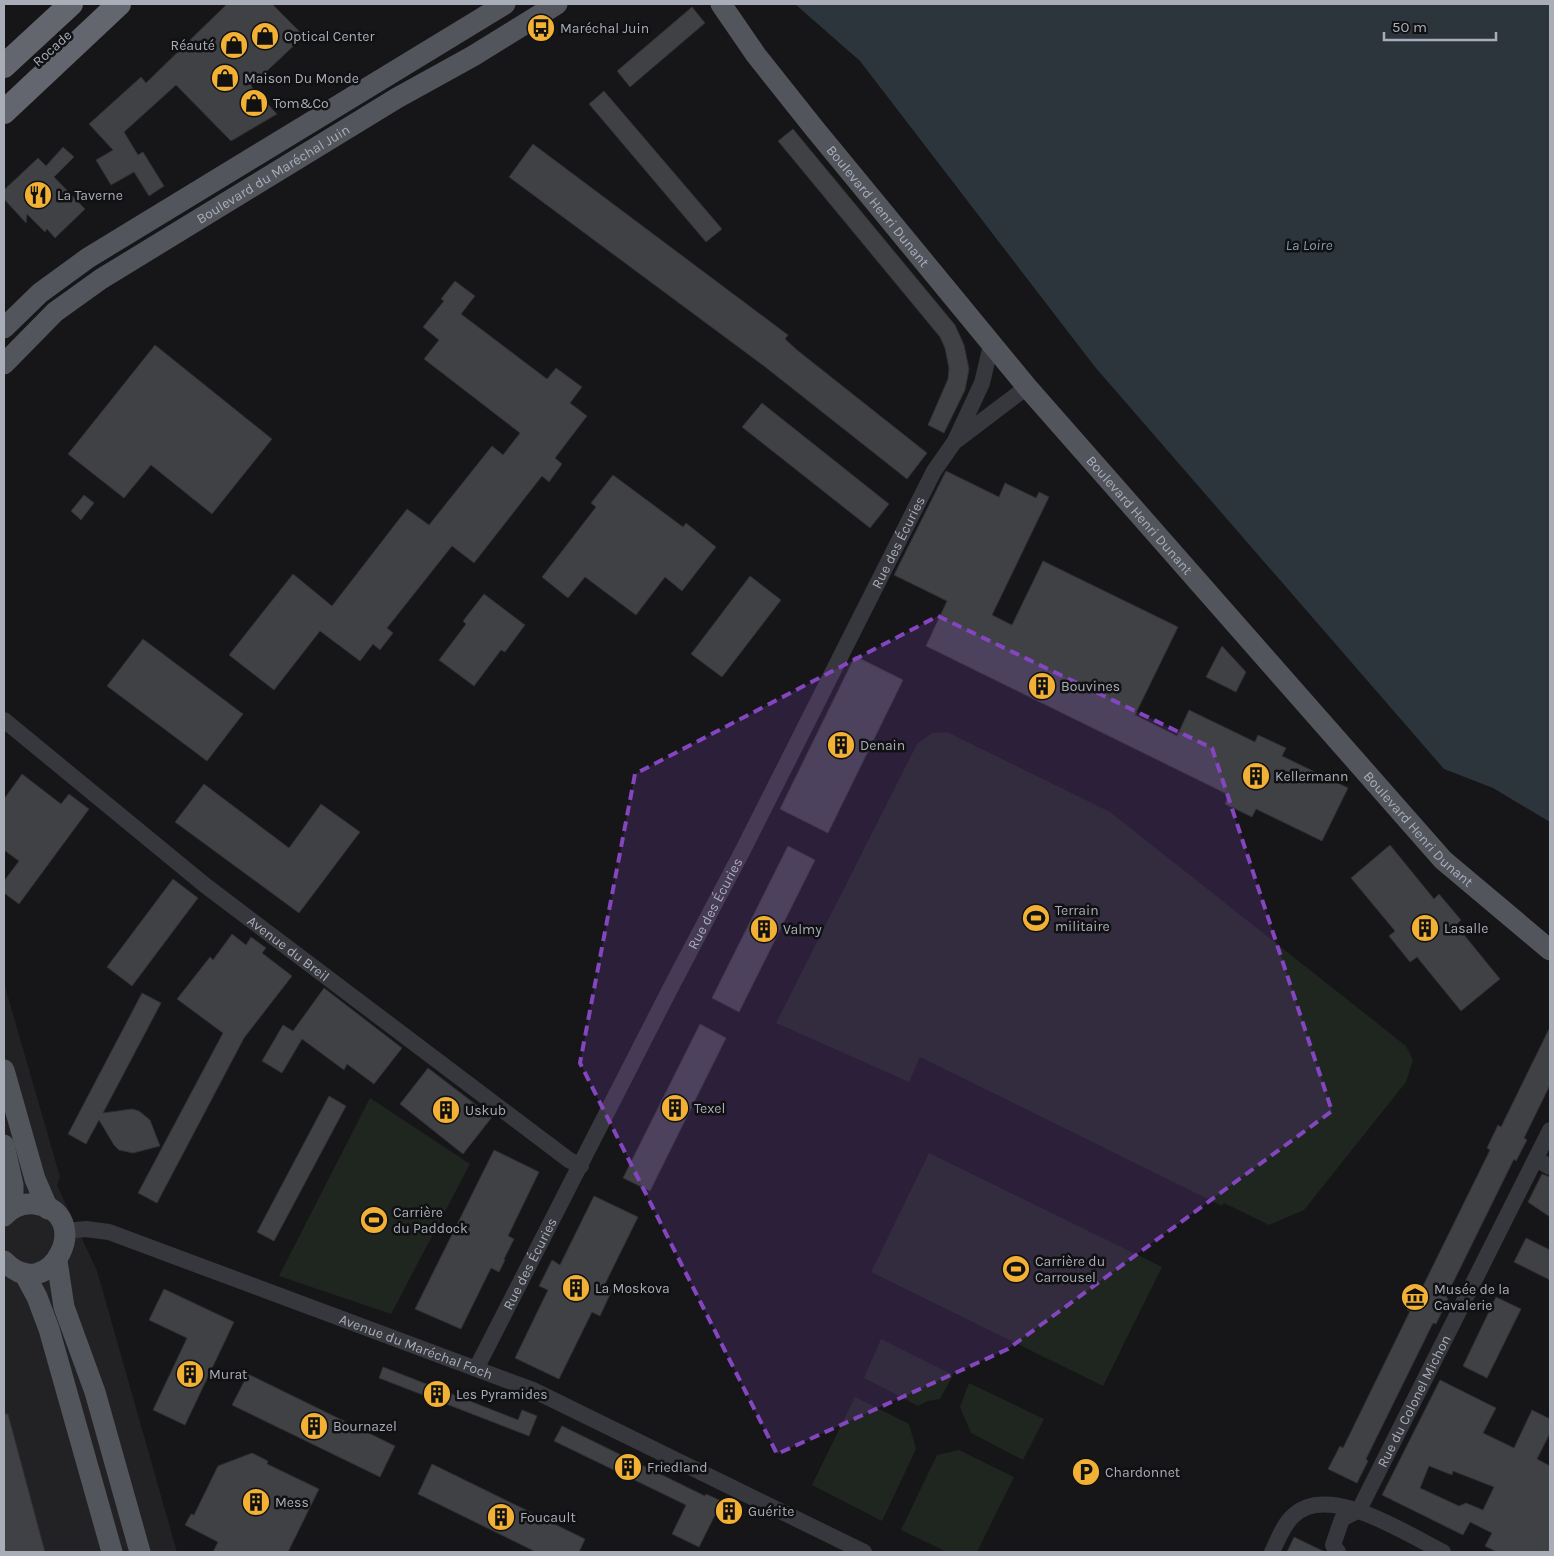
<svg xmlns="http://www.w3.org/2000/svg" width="1554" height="1556" viewBox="0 0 1554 1556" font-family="Karla,sans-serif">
  <rect width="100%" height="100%" fill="#161618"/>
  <!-- built -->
  <path fill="#222225" d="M4,983L60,1177L57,1185L97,1271L177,1552H4Z"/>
  <!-- green -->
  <g fill="#1e261f">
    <path d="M947,732L1110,812L1406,1046L1413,1060L1406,1082L1304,1210L1269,1225L1224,1203L1222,1206L920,1057L909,1082L776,1023L917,744L932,733Z"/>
    <path d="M370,1098L470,1164L391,1314L279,1276Z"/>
    <path d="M929,1153L1162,1267L1103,1386L871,1272Z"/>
    <path d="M881,1339L953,1375L940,1399L928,1401L918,1406L864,1378Z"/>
    <path d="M969,1383L1044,1419L1023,1460L971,1433L960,1407Z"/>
    <path d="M855,1397L909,1424L916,1449L882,1521L812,1485Z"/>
    <path d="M959,1450L1014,1477L977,1552H947L901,1530L937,1455Z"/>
  </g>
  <!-- water -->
  <path fill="#2c353c" d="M795,4H1550V822L1493,788L1444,769L1095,367L860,61Z"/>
  <!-- building -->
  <g fill="#404145" stroke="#303034" fill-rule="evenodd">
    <path d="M227,4H272L304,36L251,86L277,114L231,141L176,85L124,132L138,155L143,152L164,186L149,196L134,172L111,185L96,160L113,150L89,124L141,77L146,83Z"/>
    <path d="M692,7L705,23L630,87L617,71Z"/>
    <path d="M604,91L722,229L706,242L589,104Z"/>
    <path d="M793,129L955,325L964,345L969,369L965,390L944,433L928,425L948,379L949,368L945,348L940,337L778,141Z"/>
    <path d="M533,144L788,335L785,339L797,350L927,453L907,479L764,366L509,177Z"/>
    <path d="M63,147L74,157L54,177L85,209L55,238L47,229L45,232L27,214L26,223L4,199V190L38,158L46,166Z"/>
    <path d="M455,281L475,296L461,314L547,379L556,368L582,387L570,403L587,416L555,458L562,464L549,482L542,476L474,563L452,546L387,628L393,633L380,650L373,644L360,661L320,631L274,690L229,655L293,574L332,606L407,509L429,525L492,446L503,455L520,433L424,359L439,340L423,327L444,301L441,299Z"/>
    <path d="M155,345L272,439L212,514L151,465L124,498L68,454Z"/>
    <path d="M762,403L889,504L870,528L742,427Z"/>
    <path d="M946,471L999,497L1005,483L1036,498L1039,492L1049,497L992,615L1012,625L1043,561L1178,627L1135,715L1177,736L1189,710L1255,742L1258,735L1286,748L1282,756L1348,788L1322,841L1256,809L1252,817L1225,804L1229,795L926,646L947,601L894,575Z"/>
    <path d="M613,475L683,527L686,523L716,547L682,591L665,577L636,615L585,577L568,598L542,577L596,507L591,503Z"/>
    <path d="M84,495L94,503L81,520L71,511Z"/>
    <path d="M750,576L781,600L722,677L691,654Z"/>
    <path d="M484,594L525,625L505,652L501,650L474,686L439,660L466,624L463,621Z"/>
    <path d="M143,639L243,714L207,761L107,686Z"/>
    <path d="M1222,646L1246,672L1236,692L1206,677Z"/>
    <path d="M855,656L903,680L828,833L780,809Z"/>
    <path d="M22,774L61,804L69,794L89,809L19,904L4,893V881L19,861L4,850V799Z"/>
    <path d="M204,784L289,848L321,804L360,832L299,913L175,822Z"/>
    <path d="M1390,845L1434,899L1439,894L1461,920L1456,925L1500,979L1461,1011L1417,957L1410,962L1389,936L1395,931L1351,878Z"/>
    <path d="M788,846L815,860L739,1012L712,998Z"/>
    <path d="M173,879L198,898L132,986L107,967Z"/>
    <path d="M232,934L246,945L251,937L266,948L262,953L292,976L244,1038L157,1203L138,1193L223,1033L177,999L210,957L213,960Z"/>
    <path d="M324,988L402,1048L374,1084L347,1064L344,1070L302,1039L282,1073L262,1061L283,1025L293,1031Z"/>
    <path d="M142,993L161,1003L103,1113L132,1109L139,1111L150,1120L160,1146L133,1153L119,1150L114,1145L99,1120L86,1144L68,1134Z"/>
    <path d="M700,1024L726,1038L650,1191L623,1178Z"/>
    <path d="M1550,1027V1085L1524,1138L1527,1140L1516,1161L1514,1159L1446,1297L1448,1299L1436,1324L1433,1323L1366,1459L1368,1461L1357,1483L1328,1469L1340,1446L1343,1448L1410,1311L1407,1310L1419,1284L1423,1286L1490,1150L1487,1148L1498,1125L1501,1127Z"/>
    <path d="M428,1068L492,1117L463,1154L400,1104Z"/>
    <path d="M329,1096L346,1106L274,1241L257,1232Z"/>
    <path d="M494,1150L539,1172L508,1236L514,1239L504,1259L505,1260L499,1272L491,1268L461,1329L415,1309Z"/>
    <path d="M1542,1174L1550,1177V1217L1528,1202Z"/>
    <path d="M594,1196L638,1217L604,1286L612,1290L600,1316L592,1312L559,1379L515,1358L548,1290L539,1286L552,1260L560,1265Z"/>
    <path d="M1526,1238L1550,1250V1280L1514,1262Z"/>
    <path d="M164,1289L234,1322L185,1425L153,1410L187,1338L149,1320Z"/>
    <path d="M1496,1297L1521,1309L1487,1378L1463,1366Z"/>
    <path d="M383,1367L518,1420L522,1410L537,1416L529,1436L379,1378Z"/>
    <path d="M248,1374L395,1446L380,1477L232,1405Z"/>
    <path d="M1440,1380L1496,1408L1483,1433L1514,1448L1532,1410L1550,1419V1433L1537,1459L1550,1466V1552H1497L1485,1546L1492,1533L1470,1522L1463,1535L1382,1495ZM1429,1466L1452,1475L1453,1471L1494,1487L1483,1510L1466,1503L1459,1506L1420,1488Z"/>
    <path d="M4,1414H8L45,1552H4Z"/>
    <path d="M562,1426L705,1496L706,1494L719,1500L721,1503L699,1547L672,1534L686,1505L554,1441Z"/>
    <path d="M252,1453L268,1461L267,1464L319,1489L288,1552H213L218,1542L185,1525L191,1514L194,1515L218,1466Z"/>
    <path d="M432,1464L585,1539L579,1552H536L418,1494Z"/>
    <path d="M1294,1537L1325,1552H1287Z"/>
  </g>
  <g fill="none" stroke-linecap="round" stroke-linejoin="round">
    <!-- minor -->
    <g stroke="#37383d" stroke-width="16">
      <path d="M957,440L1027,387"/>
      <path id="s1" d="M4,720L206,886L569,1160L581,1166"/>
      <path d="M1536,1159L1550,1167"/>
      <path id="s2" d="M65,1231L86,1229L109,1232L533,1390L864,1552"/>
      <path id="s3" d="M477,1367L670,989L743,850L934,471L955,441L982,383L991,345"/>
      <path id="s4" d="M1359,1510L1550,1130"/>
      <path d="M1272,1552C1278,1540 1283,1525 1293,1516C1328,1481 1408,1535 1443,1552"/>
      <path d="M1338,1552L1333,1545L1342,1519L1359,1510"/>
    </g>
    <!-- major -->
    <g stroke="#53555c" stroke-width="21">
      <path id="s5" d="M721,4L756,55L814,128L1027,387L1443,860L1550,950"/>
      <path d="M4,328L40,293L88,258L505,4"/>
      <path id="s6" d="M4,364L55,312L101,279L397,98L473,56L557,4"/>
      <path d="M4,1070L35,1179L48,1209"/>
      <path d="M4,1145L13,1185V1208"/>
      <path d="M4,1216C12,1207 23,1203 35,1204C97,1212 50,1309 4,1261"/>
      <path d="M57,1261L64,1307L95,1392L140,1552"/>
      <path d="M24,1273L37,1297L49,1329L112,1552"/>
    </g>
    <!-- highway -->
    <g stroke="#63666e" stroke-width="24">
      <path d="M4,66L71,4"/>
      <path d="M4,112L119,4"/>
    </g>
  </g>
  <!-- marked area -->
  <path fill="#8446be" fill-opacity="0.2" stroke="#8446be" stroke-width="4" stroke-dasharray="10 6" stroke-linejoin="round" d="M938,616L1212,748L1332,1111L1008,1349L777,1454L580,1063L635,774Z"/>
  <!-- icons -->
  <defs>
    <symbol id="bus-disc" viewBox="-11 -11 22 22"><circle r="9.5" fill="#f2b134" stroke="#111113"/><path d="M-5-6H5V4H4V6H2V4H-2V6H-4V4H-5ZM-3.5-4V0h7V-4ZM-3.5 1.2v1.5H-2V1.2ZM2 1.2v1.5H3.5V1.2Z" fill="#111"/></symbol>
    <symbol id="shop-disc" viewBox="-11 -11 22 22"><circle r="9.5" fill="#f2b134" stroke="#111113"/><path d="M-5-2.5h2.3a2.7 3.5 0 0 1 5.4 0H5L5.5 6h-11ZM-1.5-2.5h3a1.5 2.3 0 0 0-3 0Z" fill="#111"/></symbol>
    <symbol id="restaurant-disc" viewBox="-11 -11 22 22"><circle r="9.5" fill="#f2b134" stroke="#111113"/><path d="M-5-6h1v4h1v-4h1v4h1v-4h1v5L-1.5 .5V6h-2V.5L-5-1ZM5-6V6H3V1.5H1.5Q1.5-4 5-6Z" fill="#111"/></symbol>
    <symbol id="building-disc" viewBox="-11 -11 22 22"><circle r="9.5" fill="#f2b134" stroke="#111113"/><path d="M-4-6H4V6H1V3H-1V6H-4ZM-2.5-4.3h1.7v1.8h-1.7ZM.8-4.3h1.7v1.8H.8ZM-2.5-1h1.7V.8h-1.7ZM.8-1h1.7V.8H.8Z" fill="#111"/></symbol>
    <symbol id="stadium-disc" viewBox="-11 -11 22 22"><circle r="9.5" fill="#f2b134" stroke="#111113"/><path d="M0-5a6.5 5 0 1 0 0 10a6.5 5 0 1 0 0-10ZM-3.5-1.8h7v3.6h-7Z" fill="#111"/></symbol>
    <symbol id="museum-disc" viewBox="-11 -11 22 22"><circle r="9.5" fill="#f2b134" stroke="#111113"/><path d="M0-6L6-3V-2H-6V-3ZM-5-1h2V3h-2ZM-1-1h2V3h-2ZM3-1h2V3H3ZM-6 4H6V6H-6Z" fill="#111"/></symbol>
    <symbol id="parking-disc" viewBox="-11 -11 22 22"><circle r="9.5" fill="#f2b134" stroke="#111113"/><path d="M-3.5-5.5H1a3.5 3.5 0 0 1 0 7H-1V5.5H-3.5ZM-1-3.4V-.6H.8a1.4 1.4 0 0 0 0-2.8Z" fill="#111"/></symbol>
  </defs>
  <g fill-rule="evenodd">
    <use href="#bus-disc" x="525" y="12" width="32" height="32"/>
    <use href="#shop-disc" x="249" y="20" width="32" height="32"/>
    <use href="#shop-disc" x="218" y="29" width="32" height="32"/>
    <use href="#shop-disc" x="209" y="62" width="32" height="32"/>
    <use href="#shop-disc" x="238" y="87" width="32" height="32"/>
    <use href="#restaurant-disc" x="22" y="179" width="32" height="32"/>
    <use href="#building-disc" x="1026" y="670" width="32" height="32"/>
    <use href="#building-disc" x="825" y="729" width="32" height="32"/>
    <use href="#building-disc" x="1240" y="760" width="32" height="32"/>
    <use href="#stadium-disc" x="1020" y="902" width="32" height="32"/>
    <use href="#building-disc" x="1409" y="912" width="32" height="32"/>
    <use href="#building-disc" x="748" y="913" width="32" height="32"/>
    <use href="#building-disc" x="659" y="1092" width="32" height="32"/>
    <use href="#building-disc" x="430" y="1094" width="32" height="32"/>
    <use href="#stadium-disc" x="358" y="1204" width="32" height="32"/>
    <use href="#stadium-disc" x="1000" y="1253" width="32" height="32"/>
    <use href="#building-disc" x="560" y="1272" width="32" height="32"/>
    <use href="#museum-disc" x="1399" y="1281" width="32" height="32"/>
    <use href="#building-disc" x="174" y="1358" width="32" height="32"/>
    <use href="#building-disc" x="421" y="1378" width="32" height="32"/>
    <use href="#building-disc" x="298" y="1410" width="32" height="32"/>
    <use href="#building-disc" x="612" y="1451" width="32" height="32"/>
    <use href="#parking-disc" x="1070" y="1456" width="32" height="32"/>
    <use href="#building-disc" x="240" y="1486" width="32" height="32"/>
    <use href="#building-disc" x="713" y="1495" width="32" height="32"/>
    <use href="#building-disc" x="485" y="1501" width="32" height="32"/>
  </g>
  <g text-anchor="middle" stroke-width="5" stroke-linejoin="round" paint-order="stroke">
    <!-- poi labels -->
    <g font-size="14" fill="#a8adb8" stroke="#111113" text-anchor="start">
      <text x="560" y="33">Maréchal Juin</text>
      <text x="284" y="41">Optical Center</text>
      <text x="215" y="50" text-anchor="end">Réauté</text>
      <text x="244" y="83">Maison Du Monde</text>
      <text x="273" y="108">Tom&amp;Co</text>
      <text x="57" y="200">La Taverne</text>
      <text x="1061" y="691">Bouvines</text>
      <text x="860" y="750">Denain</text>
      <text x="1275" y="781">Kellermann</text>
      <text x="1055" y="915">Terrain<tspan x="1055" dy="16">militaire</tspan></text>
      <text x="1444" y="933">Lasalle</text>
      <text x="783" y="934">Valmy</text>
      <text x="694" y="1113">Texel</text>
      <text x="465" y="1115">Uskub</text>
      <text x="393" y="1217">Carrière<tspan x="393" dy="16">du Paddock</tspan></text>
      <text x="1035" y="1266">Carrière du<tspan x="1035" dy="16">Carrousel</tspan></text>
      <text x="595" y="1293">La Moskova</text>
      <text x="1434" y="1294">Musée de la<tspan x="1434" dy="16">Cavalerie</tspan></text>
      <text x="209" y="1379">Murat</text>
      <text x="456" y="1399">Les Pyramides</text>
      <text x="333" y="1431">Bournazel</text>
      <text x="647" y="1472">Friedland</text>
      <text x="1105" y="1477">Chardonnet</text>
      <text x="275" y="1507">Mess</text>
      <text x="748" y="1516">Guérite</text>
      <text x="520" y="1522">Foucault</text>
    </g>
    <!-- street labels -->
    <g font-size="14" fill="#a8adb8" stroke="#111113">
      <text transform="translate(52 48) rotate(-42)" y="5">Rocade</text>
      <text dy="5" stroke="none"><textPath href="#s6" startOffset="331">Boulevard du Maréchal Juin</textPath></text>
      <text dy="5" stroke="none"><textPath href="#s5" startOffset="256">Boulevard Henri Dunant</textPath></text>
      <text dy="5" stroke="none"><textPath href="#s5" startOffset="661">Boulevard Henri Dunant</textPath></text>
      <text dy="5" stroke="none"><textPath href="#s3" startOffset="926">Rue des Écuries</textPath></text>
      <text dy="5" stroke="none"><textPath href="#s5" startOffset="1081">Boulevard Henri Dunant</textPath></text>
      <text dy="5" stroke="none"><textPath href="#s3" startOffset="521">Rue des Écuries</textPath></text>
      <text dy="5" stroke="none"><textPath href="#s1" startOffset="365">Avenue du Breil</textPath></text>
      <text dy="5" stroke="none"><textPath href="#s3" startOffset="116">Rue des Écuries</textPath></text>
      <text dy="5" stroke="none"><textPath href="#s2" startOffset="372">Avenue du Maréchal Foch</textPath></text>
      <text dy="5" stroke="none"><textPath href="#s4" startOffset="122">Rue du Colonel Michon</textPath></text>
    </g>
    <!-- water labels -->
    <g font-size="15" font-style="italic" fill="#7f9bb3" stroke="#111113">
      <text x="1309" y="250">La Loire</text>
    </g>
  </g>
  <!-- border -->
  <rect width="1554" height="1556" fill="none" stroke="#a8adb8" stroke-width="10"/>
  <!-- scale -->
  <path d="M1384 32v8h112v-8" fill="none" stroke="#a8adb8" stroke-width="2.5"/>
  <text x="1392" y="32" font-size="15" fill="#a8adb8" stroke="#111113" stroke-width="4" paint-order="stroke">50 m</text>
</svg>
